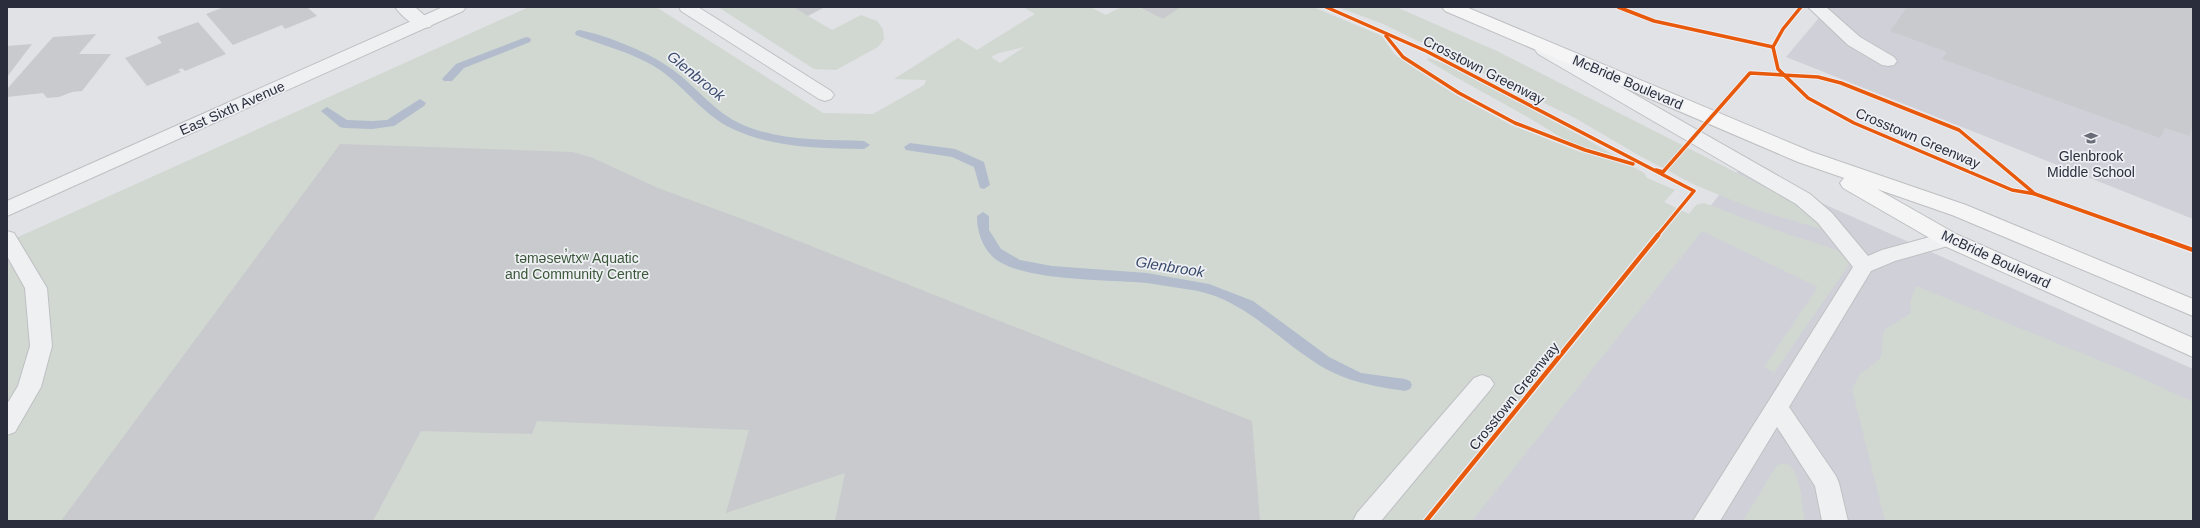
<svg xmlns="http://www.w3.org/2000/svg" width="2200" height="528" viewBox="0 0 2200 528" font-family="Arial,sans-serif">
  <rect width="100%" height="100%" fill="#e1e2e5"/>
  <!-- built -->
  <g fill="#d0d1d8">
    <path d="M1828,7H2193V219L1786,57Z"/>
    <path d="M1741,167L2193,369V521H1463Z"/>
  </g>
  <!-- green -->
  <g fill="#d0d8d1" fill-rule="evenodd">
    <path d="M529,7H656L823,113L873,114L924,85L926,80L894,79L958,38L977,50L1035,14L1023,7H1090L1106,15C1130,0 1139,7 1163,19L1181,7H1313L1382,36L1394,54L1411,66L1454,94L1511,125L1585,154C1536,118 1479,92 1427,60L1428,58L1446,64L1583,137L1644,173L1647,178L1675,190L1664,202L1689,214L1696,205L1704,203L1781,232L1837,250L1850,263L1774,373L1764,367L1818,287L1702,231L1472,521H7V242ZM1024,47L1000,63L991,57L999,53Z"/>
    <path d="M718,7H793L832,30L861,15L877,21L883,29L884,39L878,47L836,70L814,69Z"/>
    <path d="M1338,7H1396L1497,51L1796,203L1828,231L1754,209L1695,185L1640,156L1575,118L1458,61L1442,48L1418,41L1383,24Z"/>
    <path d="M1916,286L2128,372L2193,402V521H1885L1852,389L1860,374L1869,368L1881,357L1884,330L1911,313L1910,303Z"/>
    <path d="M1785,463C1801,469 1802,505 1805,521H1743L1777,465Z"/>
  </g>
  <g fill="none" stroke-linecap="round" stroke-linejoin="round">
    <!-- stream -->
    <g fill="#b2bccc" fill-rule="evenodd">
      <path d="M580,30C611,37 652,53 677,73C698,89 716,113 741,124C778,141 824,140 864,141L870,145L864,149C821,148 773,148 733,129C704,116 686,88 660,70C635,53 604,46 576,35L575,33L576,31Z"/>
      <path d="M526,37L530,38L531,40L530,42L464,68L452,81H444L442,79L456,64Z"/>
      <path d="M420,99L426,103L424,106L394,126L372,129L344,128L340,127L321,111L327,107L347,120L372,121L387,120Z"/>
      <path d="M910,143L955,149L984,162L990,185L984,189L980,188L974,167L952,157L906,150L904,147Z"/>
      <path d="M983,212L989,216V230L1001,249L1020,260L1052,266L1147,273L1209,284L1253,301L1329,357L1361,373L1405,379L1410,381L1412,385L1410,389L1405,391C1373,386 1347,382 1319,365C1277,339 1243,298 1192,290C1177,288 1162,285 1147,283C1111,279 1015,282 991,255C981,244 977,230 977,216Z"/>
    </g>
  </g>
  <!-- building -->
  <g fill="#c9cacd">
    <path d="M224,7H307L317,16L285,29L282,25L233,45L206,14Z"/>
    <path d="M793,7H825L808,16Z"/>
    <path d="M1139,7H1181L1163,19Z"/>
    <path d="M1907,7H2193V125L2189,136L2165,128L2160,138L1942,59L1947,52L1890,31Z"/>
    <path d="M198,22L226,54L185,71L182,68L178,70L181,72L147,86L125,58L162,43L157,37Z"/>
    <path d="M96,34L79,54H111L82,91L72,92L59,97L47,98L43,93L7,97V89L53,37Z"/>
    <path d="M32,44L7,77V46Z"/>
    <path d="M340,144L573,152L593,158L658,188L753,223L1252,421L1260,521H835L845,473L726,513L749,430L537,421L532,434L421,431L373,521H61Z"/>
  </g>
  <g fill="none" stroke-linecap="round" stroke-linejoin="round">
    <defs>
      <g id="service">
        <path d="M679,7H698L831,91L834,95L831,99L825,101L819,99L681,11Z"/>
        <path d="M1808,7H1826L1860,37L1894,57L1897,61L1894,65L1888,66L1882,65L1848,45Z"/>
        <path d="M1544,45L1550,46L1810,194L1832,213L1868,256L1882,250L1948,232L1955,234L1958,239L1955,244L1895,261L1871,271L1789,407L1836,476L1839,483L1848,521H1822L1815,486L1777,427L1720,521H1693L1853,267L1818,223L1796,204L1538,54L1535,50L1538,46Z"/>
        <path d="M7,231L14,233L47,288L52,346L41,387L15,432L7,435V404L18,386L30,346L25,288L7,256Z"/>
        <path d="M1482,375L1490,378L1494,384L1490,390L1381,521H1353L1357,513L1474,378Z"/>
      </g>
      <path id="minor" d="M395,7H415L433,23L430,27C417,30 403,18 395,7Z"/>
      <path id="tertiary" d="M443,7H466L463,11L7,216V201Z"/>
      <path id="primary" d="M1442,7H1466L1812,152L1966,205L2193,299V316L1952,215L1877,189L1956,234L2193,338V357L1940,244L1843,188L1840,183L1844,178L1798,162L1445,11Z"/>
    </defs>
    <!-- service casing -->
    <use href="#service" stroke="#bfc0c3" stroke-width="2"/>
    <!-- minor casing -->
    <use href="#minor" stroke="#bfc0c3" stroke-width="2"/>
    <!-- tertiary casing -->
    <use href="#tertiary" stroke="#bfc0c3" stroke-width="2"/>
    <!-- primary casing -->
    <use href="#primary" stroke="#bebfc2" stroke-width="2"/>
    <!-- service -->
    <use href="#service" fill="#eff0f2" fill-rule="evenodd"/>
    <!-- minor -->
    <use href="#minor" fill="#eff0f2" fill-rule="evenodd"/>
    <!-- tertiary -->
    <use href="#tertiary" fill="#eff0f2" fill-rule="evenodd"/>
    <!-- primary -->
    <use href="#primary" fill="#f5f5f5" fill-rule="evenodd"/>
    <defs>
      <g id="cycleway-far1">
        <path d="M1326,7L1426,51L1694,191L1657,236"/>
        <path d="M1618,7L1654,21L1773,47"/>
        <path d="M1801,7L1783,29L1773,47L1778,69L1808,98L1854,123L2012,190L2035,194L2153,236"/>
        <path d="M1386,36L1403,57L1459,93L1515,123L1585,150L1633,164"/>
        <path d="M1656,170L1663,172L1750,73L1818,77L1841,83L1959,130L2035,194"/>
      </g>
      <g id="cycleway">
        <path d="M2151,235L2193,250"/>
        <path d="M1426,521L1658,235"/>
      </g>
    </defs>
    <!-- cycleway-far1 casing -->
    <use href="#cycleway-far1" stroke="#eef0f4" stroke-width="5.5"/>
    <!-- cycleway casing -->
    <use href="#cycleway" stroke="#eef0f4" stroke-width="7"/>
    <!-- cycleway-far1 -->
    <use href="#cycleway-far1" stroke="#e8590c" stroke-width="3.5"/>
    <!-- cycleway -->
    <use href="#cycleway" stroke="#e8590c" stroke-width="4.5"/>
  </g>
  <!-- icons -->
  <defs>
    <symbol id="school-bare" viewBox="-9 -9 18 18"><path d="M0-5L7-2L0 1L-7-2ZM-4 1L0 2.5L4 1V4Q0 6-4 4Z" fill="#6a6d77" stroke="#eef0f4" stroke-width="2.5" paint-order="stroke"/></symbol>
  </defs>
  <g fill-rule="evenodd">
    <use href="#school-bare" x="2081" y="128" width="20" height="20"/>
  </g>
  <g text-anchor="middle" stroke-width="3.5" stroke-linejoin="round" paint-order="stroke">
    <!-- street labels -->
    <g font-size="14" fill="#2a2e3c" stroke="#eef0f4">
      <text transform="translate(1484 70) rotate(27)" y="5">Crosstown Greenway</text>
      <text transform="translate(1628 82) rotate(23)" y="5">McBride Boulevard</text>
      <text transform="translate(232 108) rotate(-24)" y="5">East Sixth Avenue</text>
      <text transform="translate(1918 138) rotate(23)" y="5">Crosstown Greenway</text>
      <text transform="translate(1996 259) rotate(25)" y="5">McBride Boulevard</text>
      <text transform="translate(1514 396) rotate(-51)" y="5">Crosstown Greenway</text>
    </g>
    <!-- poi labels -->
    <g font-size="14" fill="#2a2e3c" stroke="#eef0f4">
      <text x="2091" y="161">Glenbrook<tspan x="2091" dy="16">Middle School</tspan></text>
    </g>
    <!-- park labels -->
    <g font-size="14" fill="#3b5639" stroke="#eef0f4">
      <text x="577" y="263">təməsew̓txʷ Aquatic<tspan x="577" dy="16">and Community Centre</tspan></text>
    </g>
    <!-- water labels -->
    <g font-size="15" font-style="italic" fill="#394a6b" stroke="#eef0f4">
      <text transform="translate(696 76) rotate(39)" y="5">Glenbrook</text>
      <text transform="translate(1170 267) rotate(9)" y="5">Glenbrook</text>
    </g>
  </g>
  <!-- border -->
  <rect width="2200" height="528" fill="none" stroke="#2a2e3c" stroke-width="16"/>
</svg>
